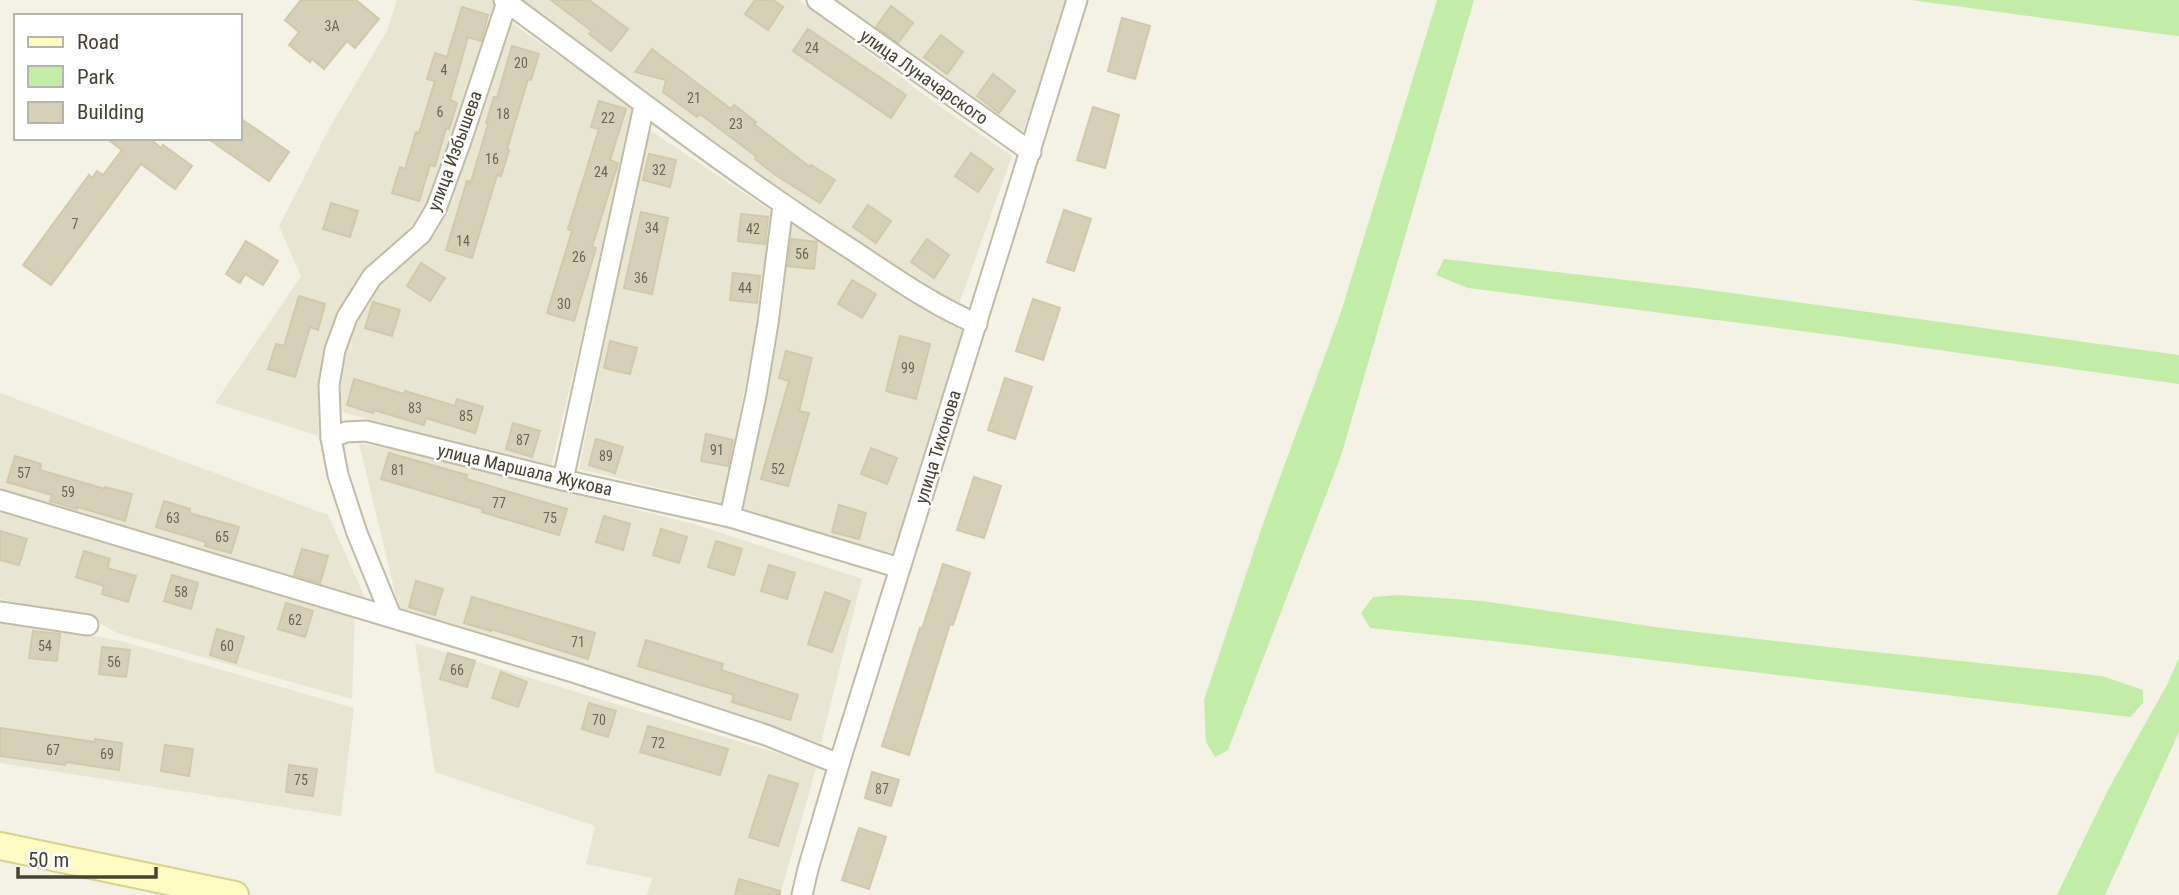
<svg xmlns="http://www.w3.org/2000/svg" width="2179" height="895" viewBox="0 0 2179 895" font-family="'Roboto Condensed',sans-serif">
  <rect width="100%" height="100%" fill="#f4f2e4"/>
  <!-- residential -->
  <g fill="#e8e5d2">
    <path d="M397,0H493L496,11L429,200L411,227L368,271L335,324L318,380L319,436L215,403L301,276L279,226L330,127L387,31Z"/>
    <path d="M517,0H798L938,105L1012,156L959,304L884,261L739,166Z"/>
    <path d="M826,0H1071L1022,135Z"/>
    <path d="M508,20L635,110L551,467L338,411L342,368L350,322L384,281L436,233Z"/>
    <path d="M648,129L777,215L723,503L579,469Z"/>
    <path d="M788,221L965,333L895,554L740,511Z"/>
    <path d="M0,393L328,515L366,600L0,493Z"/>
    <path d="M359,443L430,457L697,525L862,579L821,743L558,659L400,613Z"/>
    <path d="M0,510L355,615L352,699L117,633L87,616L0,599Z"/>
    <path d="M0,619L121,641L354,708L341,816L0,763Z"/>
    <path d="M415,643L817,765L780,895H647L652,878L586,864L595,826L435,772Z"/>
  </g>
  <!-- green -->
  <g fill="#c3eca9">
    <path d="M1437,0H1474L1341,456L1228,750L1215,757L1206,742L1204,700L1265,518L1341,312Z"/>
    <path d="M1911,0H2179V36L2154,33Z"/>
    <path d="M1444,259L1695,288L2179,355V384L1839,336L1468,288L1436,275Z"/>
    <path d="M1398,595L1482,601L1662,628L1837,648L2102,676L2143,690V703L2130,717L1492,641L1370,628L1361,613L1373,597Z"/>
    <path d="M2179,658V732L2105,895H2057L2109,788L2167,685Z"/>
  </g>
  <!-- building -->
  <g fill="#d7d0b9" stroke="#d2c9ab" stroke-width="2">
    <path d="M301,0H356L379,19L355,48L347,41L324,69L312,59L310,62L289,45L299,32L285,20Z"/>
    <path d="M551,0H589L628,29L611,51L589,34L592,31Z"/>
    <path d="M755,0H773L783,7L768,30L745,14Z"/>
    <path d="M891,6L913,23L898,43L876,27Z"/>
    <path d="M462,7L488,15L481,41L468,37L450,100L457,103L449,129L446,128L435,166L430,165L419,201L392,193L400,167L405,169L416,132L419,133L435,81L427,79L435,53L447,57Z"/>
    <path d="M1122,18L1150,26L1135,79L1108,71Z"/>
    <path d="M808,29L906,95L891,118L793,51Z"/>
    <path d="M941,35L963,52L947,74L924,57Z"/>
    <path d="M512,46L539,54L531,80L528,79L507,149L509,150L501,176L497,175L472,258L446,250L467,181L471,182L488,124L486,123L494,97L497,98Z"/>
    <path d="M652,49L731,109L734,105L756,122L754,124L810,167L811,165L835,180L820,203L777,176L755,159L757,157L700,114L697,117L663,92L666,80L635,72Z"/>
    <path d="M993,74L1015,91L999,113L977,96Z"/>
    <path d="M599,101L626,109L610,160L618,163L592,247L596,248L574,321L547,313L572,231L568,229L599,129L591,127Z"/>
    <path d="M1093,107L1119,115L1105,168L1077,160Z"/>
    <path d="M240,118L289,152L269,181L207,138H240Z"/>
    <path d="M106,138H149L161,148L163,145L192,166L175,189L141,164L51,285L23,265L89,175L92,178L97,171L103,175L122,150Z"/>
    <path d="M971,153L993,169L978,192L955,176Z"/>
    <path d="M649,154L676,160L670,187L643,180Z"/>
    <path d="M331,203L358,211L350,237L323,229Z"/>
    <path d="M868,205L891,221L876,243L853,227Z"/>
    <path d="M1064,210L1091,219L1074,271L1047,262Z"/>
    <path d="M641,212L668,218L652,294L624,288Z"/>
    <path d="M741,214L768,217L765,244L738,241Z"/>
    <path d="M791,239L817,242L814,269L788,266Z"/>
    <path d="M927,239L949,255L934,278L911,262Z"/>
    <path d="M246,241L278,261L263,285L245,274L240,283L226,274Z"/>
    <path d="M421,263L445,278L430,301L407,286Z"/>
    <path d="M733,273L760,276L757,303L730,300Z"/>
    <path d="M852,280L876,294L862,318L838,304Z"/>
    <path d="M299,296L325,304L318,330L310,327L295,377L268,369L276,344L284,346Z"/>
    <path d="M1033,299L1060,308L1043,360L1016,351Z"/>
    <path d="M373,302L400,310L392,336L365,328Z"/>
    <path d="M900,336L930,344L916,399L886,391Z"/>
    <path d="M610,341L637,348L630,374L604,368Z"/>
    <path d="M786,351L812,358L799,411L809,413L788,486L761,479L789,381L779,378Z"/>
    <path d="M1005,378L1032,387L1015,439L988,430Z"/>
    <path d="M354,379L404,394L405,391L455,406L457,399L483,407L475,433L426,418L424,425L374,410L373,413L347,405Z"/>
    <path d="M513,423L540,431L532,457L506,449Z"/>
    <path d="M706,434L733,440L728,466L701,461Z"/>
    <path d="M596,439L623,447L615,473L589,465Z"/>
    <path d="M871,448L897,458L887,484L861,474Z"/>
    <path d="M389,453L467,475L466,479L567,509L559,535L482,512L483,509L381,479Z"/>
    <path d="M15,456L41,464L40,470L105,489V487L132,494L125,521L78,507L77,509L50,501L52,495L7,482Z"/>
    <path d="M974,477L1001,486L984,538L957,530Z"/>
    <path d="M164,501L190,509L189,513L239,527L231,553L205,546L206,542L156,527Z"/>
    <path d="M839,505L866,513L859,539L832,532Z"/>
    <path d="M604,516L630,524L623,550L596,542Z"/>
    <path d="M661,529L687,537L679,563L653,555Z"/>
    <path d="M0,531L27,539L19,565L0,560Z"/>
    <path d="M716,541L742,549L734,575L708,567Z"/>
    <path d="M302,549L328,556L320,583L294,575Z"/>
    <path d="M84,551L110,559L107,568L136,576L128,602L102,594L104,586L76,577Z"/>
    <path d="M943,564L970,573L953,625L950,624L909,755L882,746L920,628L922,629Z"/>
    <path d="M769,565L795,573L787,599L761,591Z"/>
    <path d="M172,575L198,583L191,609L164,601Z"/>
    <path d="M416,581L443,589L435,615L409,607Z"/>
    <path d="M825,592L850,601L832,652L808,644Z"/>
    <path d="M472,597L595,633L588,659L491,629V631L464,623Z"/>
    <path d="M286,603L313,611L305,637L278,629Z"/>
    <path d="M217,629L244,637L236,663L210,655Z"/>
    <path d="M33,631L60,634L57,661L29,658Z"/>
    <path d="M646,640L723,664L721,670L798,695L790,720L732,702L734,695L638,666Z"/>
    <path d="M102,647L130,650L126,677L99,674Z"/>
    <path d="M448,653L475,661L467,687L440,679Z"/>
    <path d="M501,672L527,682L518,707L492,698Z"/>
    <path d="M589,703L616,711L608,737L582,729Z"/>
    <path d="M648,726L728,749L720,775L640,752Z"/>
    <path d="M0,728L95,742V739L122,743L119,770L66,762L65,765L0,756Z"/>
    <path d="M165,745L193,749L189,776L161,771Z"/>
    <path d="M289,765L317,769L313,796L286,792Z"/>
    <path d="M872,772L899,780L891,806L865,798Z"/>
    <path d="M769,775L798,784L778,846L749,837Z"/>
    <path d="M859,828L886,837L869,889L842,880Z"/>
    <path d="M739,879L780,891V895H735Z"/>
  </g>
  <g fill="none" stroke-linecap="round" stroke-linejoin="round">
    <defs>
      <g id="street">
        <path d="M504,0C616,82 724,167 840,242C885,271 928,303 977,324"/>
        <path d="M817,0L1031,152"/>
        <path d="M331,438L346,432L366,431L563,480L730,517L900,568"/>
        <path d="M563,480L644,106"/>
        <path d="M0,500L576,673L766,735L839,764"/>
        <path d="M730,517L756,395L768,323L783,205"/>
        <path d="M0,612L88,625"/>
        <path d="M391,616L357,533L338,475L331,438L329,385L335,350L347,317L372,277L421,234L436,209L462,138L507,2"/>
        <path d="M802,895L808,869L839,764L1077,0"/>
      </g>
      <path id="secondary" d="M0,846L235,895"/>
    </defs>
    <!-- street casing -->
    <use href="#street" stroke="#c0bca6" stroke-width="23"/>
    <!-- secondary casing -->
    <use href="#secondary" stroke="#d8d28f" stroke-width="30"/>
    <!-- street -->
    <use href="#street" stroke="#fff" stroke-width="19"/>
    <!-- secondary -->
    <use href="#secondary" stroke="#fffbc3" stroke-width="26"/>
  </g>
  <g text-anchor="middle" stroke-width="5" stroke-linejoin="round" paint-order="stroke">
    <!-- number labels -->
    <g font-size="14" fill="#6b6654">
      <text x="332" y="31">3А</text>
      <text x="812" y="53">24</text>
      <text x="521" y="68">20</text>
      <text x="444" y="75">4</text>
      <text x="694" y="103">21</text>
      <text x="440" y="117">6</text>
      <text x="503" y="119">18</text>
      <text x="608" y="123">22</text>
      <text x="736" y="129">23</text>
      <text x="492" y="164">16</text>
      <text x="659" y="175">32</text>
      <text x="601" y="177">24</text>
      <text x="75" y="229">7</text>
      <text x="652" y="233">34</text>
      <text x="753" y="234">42</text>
      <text x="463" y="246">14</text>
      <text x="802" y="259">56</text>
      <text x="579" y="262">26</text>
      <text x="641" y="283">36</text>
      <text x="745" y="293">44</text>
      <text x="564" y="309">30</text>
      <text x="908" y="373">99</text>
      <text x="415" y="413">83</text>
      <text x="466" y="421">85</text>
      <text x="523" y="445">87</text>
      <text x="717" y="455">91</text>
      <text x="606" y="461">89</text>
      <text x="778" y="474">52</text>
      <text x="398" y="475">81</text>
      <text x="24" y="478">57</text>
      <text x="68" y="497">59</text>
      <text x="499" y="508">77</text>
      <text x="173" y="523">63</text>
      <text x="550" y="523">75</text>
      <text x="222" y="542">65</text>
      <text x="181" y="597">58</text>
      <text x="295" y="625">62</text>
      <text x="578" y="647">71</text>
      <text x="45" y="651">54</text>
      <text x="227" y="651">60</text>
      <text x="114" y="667">56</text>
      <text x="457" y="675">66</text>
      <text x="599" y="725">70</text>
      <text x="658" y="748">72</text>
      <text x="53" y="755">67</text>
      <text x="107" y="759">69</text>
      <text x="301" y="785">75</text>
      <text x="882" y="794">87</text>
    </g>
    <!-- street labels -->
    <g font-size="18" fill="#474333" stroke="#fff">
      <text transform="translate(924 77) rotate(35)" y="6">улица Луначарского</text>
      <text transform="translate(455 151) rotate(-70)" y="6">улица Избышева</text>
      <text transform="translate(938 447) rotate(-73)" y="6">улица Тихонова</text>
      <text transform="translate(525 470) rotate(13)" y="6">улица Маршала Жукова</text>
    </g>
  </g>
  <!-- legend -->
  <rect x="14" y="14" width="228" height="126" fill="#ffffff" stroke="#b5b4ad" stroke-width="2"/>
  <rect x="28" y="37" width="35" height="10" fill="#fffbc3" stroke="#b5b4ad" stroke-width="2"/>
  <text x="77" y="49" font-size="21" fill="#474333">Road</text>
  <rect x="28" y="66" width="35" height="21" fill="#c3eca9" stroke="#b5b4ad" stroke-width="2"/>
  <text x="77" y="84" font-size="21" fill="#474333">Park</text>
  <rect x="28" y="102" width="35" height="21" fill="#d7d0b9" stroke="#b5b4ad" stroke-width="2"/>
  <text x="77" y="119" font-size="21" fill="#474333">Building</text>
  <!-- scale -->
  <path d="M18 867v10h138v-10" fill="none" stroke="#474333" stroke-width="3.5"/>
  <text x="28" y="867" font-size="21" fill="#474333" stroke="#ffffff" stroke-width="5" paint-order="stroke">50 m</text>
</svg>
